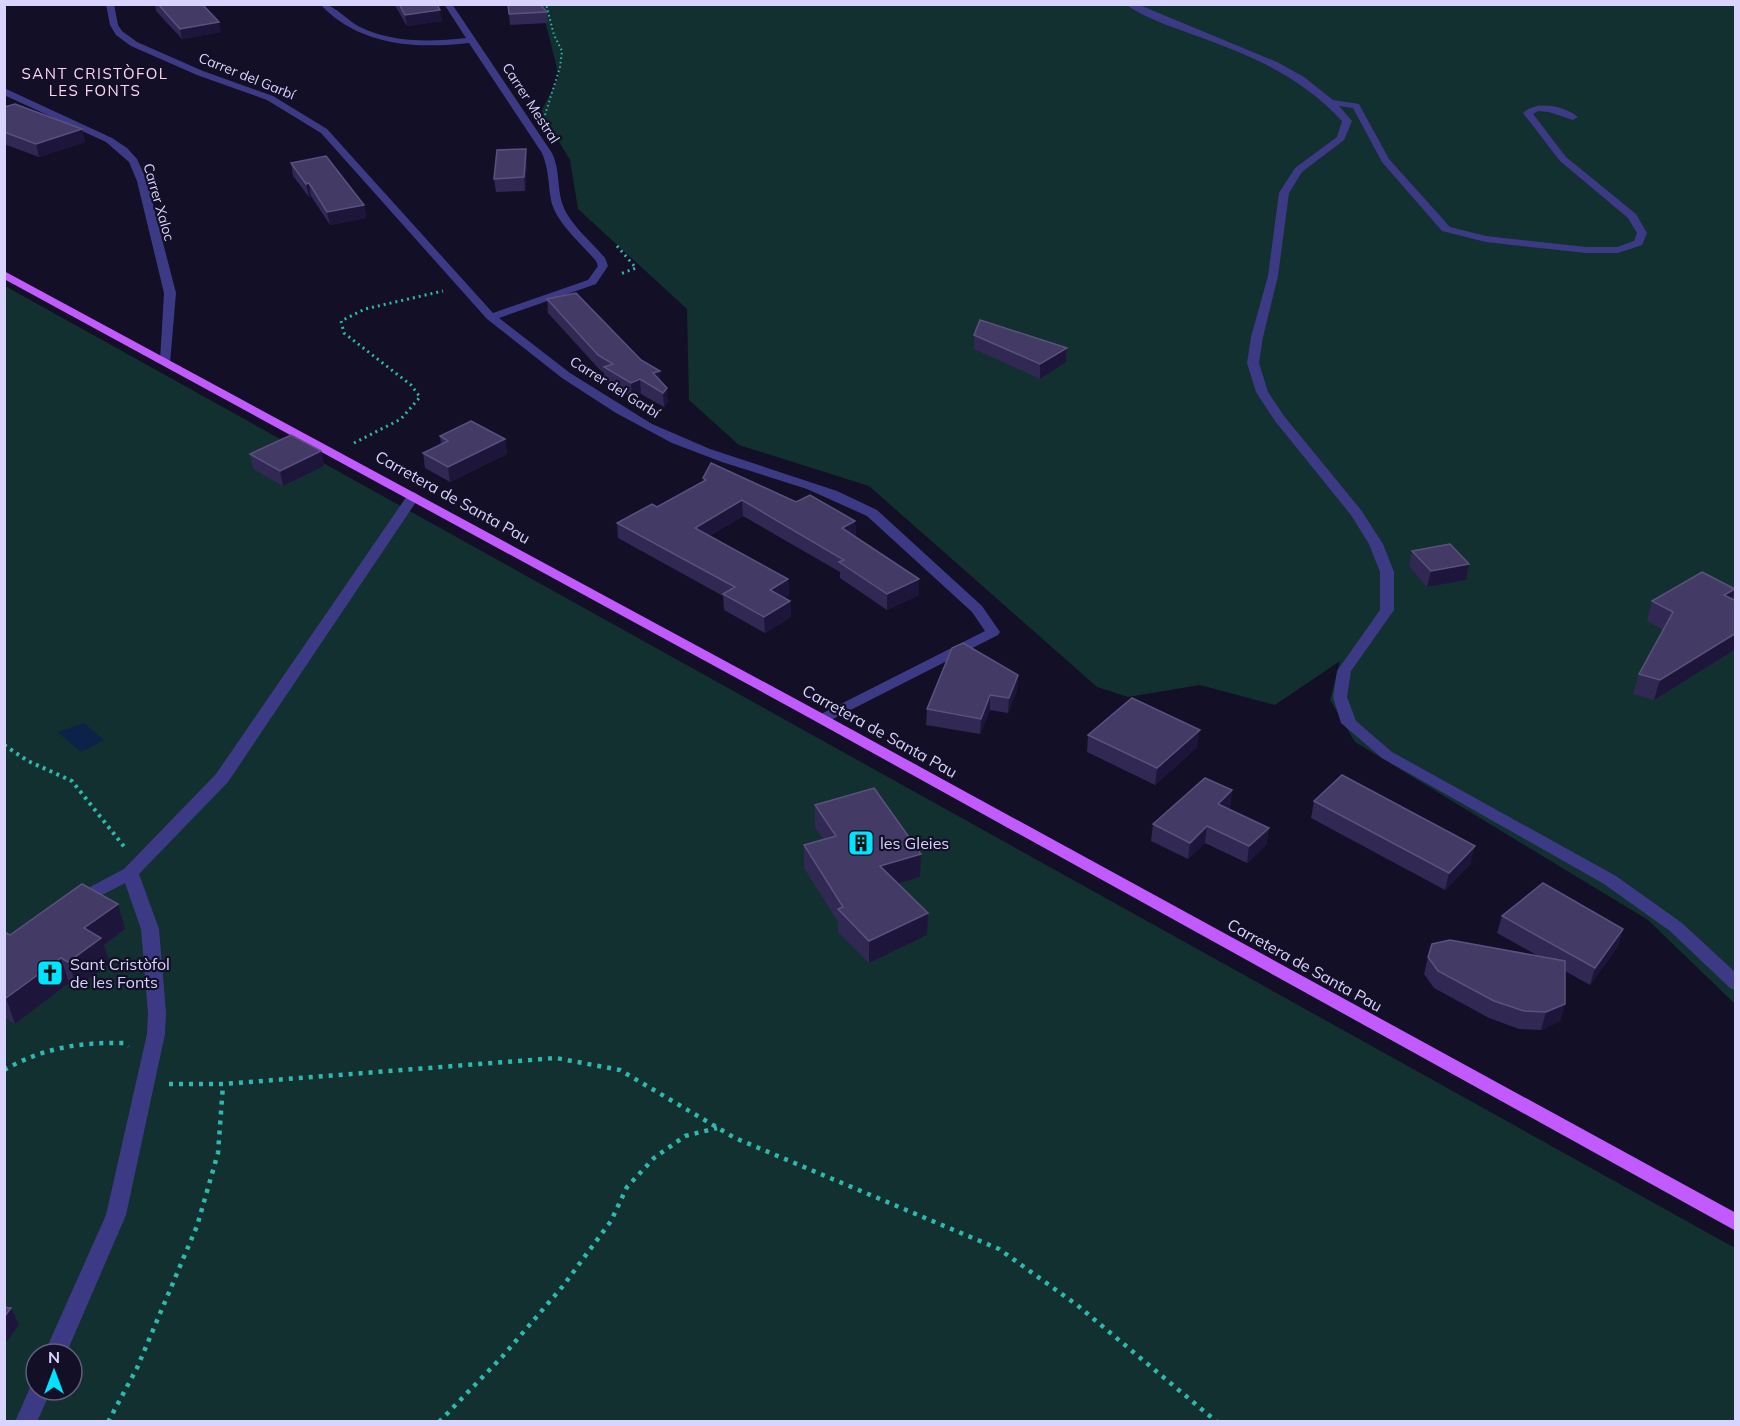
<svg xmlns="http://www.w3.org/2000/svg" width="1740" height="1426" viewBox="0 0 1740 1426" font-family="Mulish,sans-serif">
  <rect width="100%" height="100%" fill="#130f26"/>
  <!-- green -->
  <g fill="#12302f" fill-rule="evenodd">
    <path d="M541,5H1735V1004L1648,920L1355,742L1330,700L1340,661L1275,705L1200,685L1128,697L1097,687L869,486L739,445L689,400L687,309L578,209L570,160L541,112L559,76Z"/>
    <path d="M5,286L1735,1248V1421H5ZM36,1354H72V1390H36Z"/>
  </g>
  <!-- water -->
  <path fill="#0c2248" d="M84,723L104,740L81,752L57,732Z"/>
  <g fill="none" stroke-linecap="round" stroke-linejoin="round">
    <!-- path-far3 -->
    <path stroke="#2fb8b0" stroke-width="2" stroke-dasharray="1.5 3" stroke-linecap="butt" d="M545,115L560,67L562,51L554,35L546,4"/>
    <!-- path-far2 -->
    <g stroke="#2fb8b0" stroke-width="3" stroke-dasharray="2 4" stroke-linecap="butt">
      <path d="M617,246L636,268L620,274"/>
      <path d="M354,443L401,419L420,397L411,385L344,333L341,321L365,309L443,291"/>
    </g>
    <!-- path-far1 -->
    <path stroke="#2fb8b0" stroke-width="4" stroke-dasharray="3 4.5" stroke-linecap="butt" d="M4,745L28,761L72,781L126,849"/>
    <!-- path -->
    <g stroke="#2fb8b0" stroke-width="4.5" stroke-dasharray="4 6" stroke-linecap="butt">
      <path d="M4,1070C43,1048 79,1042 124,1043L128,1047"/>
      <path d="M169,1084H223L556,1058L620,1070L735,1138L999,1249L1077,1305L1217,1422"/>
      <path d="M108,1422L137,1368L197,1226L218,1153L223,1085"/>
      <path d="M439,1422L502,1357L563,1286L611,1221L627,1187L654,1158L685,1136L717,1128"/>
    </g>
    <!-- minor -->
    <g fill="#3d3a85" fill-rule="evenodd">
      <path d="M106,4H114L118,25L122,31L137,42L203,71L273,96L327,129L493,313L588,280L598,266L596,261C581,243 556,223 551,200C548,183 549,169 542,153L469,43C416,49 359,46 320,4C335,4 346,20 360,27C393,43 430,42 466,38L444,4H452L552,153C560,170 557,186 562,203C569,224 591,241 605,258L608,266L596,284L499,318L570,373L652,424L710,449L837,491L877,510L982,606L1000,632L998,635L827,722H817L814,719L817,716L985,631L972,612L867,516L807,489L722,462L672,443L616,413L562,378L487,319L321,133L267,100L197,75L131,46L116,35L110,25Z"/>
      <path d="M1125,4H1137L1277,62L1304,77L1333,100L1359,104L1389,159L1450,227L1486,236L1586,247H1617L1634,241L1637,233L1628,218L1560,161L1523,113C1537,100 1564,106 1578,117L1573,120L1549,112L1538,111L1533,114L1566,157L1636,214L1647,233L1642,245L1618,253H1586L1486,242L1442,231L1382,162L1353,108L1339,106L1352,121L1344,140L1302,172L1289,193L1278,276L1263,337L1259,363L1268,392L1284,416L1361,510L1383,544L1394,572V610L1351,671L1347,697L1356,721L1392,752L1616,876L1682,923L1736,973V990L1730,988L1670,931L1604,884L1382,758L1341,723L1333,697L1337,671L1380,610V572L1369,544L1351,515L1275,421L1256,392L1247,363L1251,337L1268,276L1279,193L1295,168L1337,137L1342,121C1300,76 1254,57 1197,36C1173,27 1146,19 1125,4Z"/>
      <path d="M4,88L112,138L127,148L137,159L147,181L176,293L170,363H162L160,361L164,293L137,181L129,162L106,142L4,95Z"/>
      <path d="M414,492L420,496L228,782L139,874L159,929L166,1013L165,1034L126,1215L66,1354H44L106,1215L147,1034L148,1013L141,929L125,883L85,904H73L71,900L73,896L124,869L216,774L409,493Z"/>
      <path d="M36,1382V1390H51L37,1422H15L32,1383Z"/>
    </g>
    <!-- major -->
    <path fill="#c25bff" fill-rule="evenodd" d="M4,271L816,710L1736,1213V1231L806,716L4,279Z"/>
  </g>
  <!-- wall -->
  <g fill="#312854">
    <path d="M155,4H202L221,32L182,39L156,11Z"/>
    <path d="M394,4H437L442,21L407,26Z"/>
    <path d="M508,4L547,12L548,23L510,25Z"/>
    <path d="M4,107L82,129L85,142L39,157L4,144Z"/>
    <path d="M526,149L527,162L525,191L496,192L494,179Z"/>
    <path d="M291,163L364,205L366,218L330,225L311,196L309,197L293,176Z"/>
    <path d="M547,299L660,381L668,402L664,407L641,394L632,398L605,382L604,373L600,370L548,313Z"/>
    <path d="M974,335L1067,348L1066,362L1040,379L974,349Z"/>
    <path d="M440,436L505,439L507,454L450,482L425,468L423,453L441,444Z"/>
    <path d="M321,451L324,466L283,486L253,469L250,454Z"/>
    <path d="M703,478L796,502L855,521L856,537L919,595L887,610L840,578V572L743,516L709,536L788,579L789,595L784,598L790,601L791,617L765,633L724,610L723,596L618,538L617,523L657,507L704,481Z"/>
    <path d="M1412,551L1469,564L1466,580L1427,587L1409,566Z"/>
    <path d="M1735,589L1732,599L1736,601V649L1654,700L1633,694L1639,674L1663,630L1647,621L1652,601Z"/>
    <path d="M1018,675L1017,690L1008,713L990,710L980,734L926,725L927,709Z"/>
    <path d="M1088,735L1197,747L1155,785L1087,752Z"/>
    <path d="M1232,790L1230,807L1228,809L1269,828L1266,845L1247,863L1205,843L1188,859L1151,841L1153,824Z"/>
    <path d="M1314,801L1471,863L1445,890L1311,818Z"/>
    <path d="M815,805L920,877L898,884L927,935L869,963L838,932V922L804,868V845L823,839L815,827Z"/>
    <path d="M1502,916L1623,929L1618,946L1590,985L1565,971V1004L1560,1021L1541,1030L1519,1029L1489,1018L1434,988L1424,974L1428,957H1540L1497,933Z"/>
    <path d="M125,929L104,945L110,963L77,987L69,983L15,1024L4,1017V932L10,935Z"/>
  </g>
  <!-- shaded-wall -->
  <g fill="#1d163a">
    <path d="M440,10L442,21L407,26L405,15Z"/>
    <path d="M219,22L221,32L182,39L180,29Z"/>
    <path d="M82,129L85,142L39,157L36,144Z"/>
    <path d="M526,149L527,162L525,191L524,177Z"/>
    <path d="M309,183L311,196L309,197L306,184Z"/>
    <path d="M364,205L366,218L330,225L327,212Z"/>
    <path d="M1067,348L1066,362L1040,379V364Z"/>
    <path d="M660,371L661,385L653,373Z"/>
    <path d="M640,379L641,394L632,398L631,383Z"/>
    <path d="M667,388L668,402L664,407L663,393Z"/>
    <path d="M505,439L507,454L450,482L448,467Z"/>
    <path d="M321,451L324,466L283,486L280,471Z"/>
    <path d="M742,500L743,516L696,543L695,528Z"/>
    <path d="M855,521L856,537L842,528Z"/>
    <path d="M1469,564L1466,580L1427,587L1431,571Z"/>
    <path d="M788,579L789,595L770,606V590Z"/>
    <path d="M919,579V595L887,610V594Z"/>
    <path d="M1735,589L1729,609L1724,595Z"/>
    <path d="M790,601L791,617L765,633L764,617Z"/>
    <path d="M1736,633V649L1654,700L1660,680Z"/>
    <path d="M1018,675L1017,690L1008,713L1009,698Z"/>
    <path d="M990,695V710L980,734L981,719Z"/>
    <path d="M1200,730L1197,747L1155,785L1157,768Z"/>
    <path d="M1232,790L1230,807L1216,820L1218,804Z"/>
    <path d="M1207,826L1205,843L1188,859L1190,843Z"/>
    <path d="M1269,828L1266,845L1247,863L1249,846Z"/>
    <path d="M1475,846L1471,863L1445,890L1449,873Z"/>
    <path d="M921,854L920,877L880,889V866Z"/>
    <path d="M118,904L125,929L104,945L110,963L77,987L68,962L84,928Z"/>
    <path d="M928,913L927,935L869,963V941Z"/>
    <path d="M1623,929L1618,946L1590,985L1595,968Z"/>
    <path d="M61,958L69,983L15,1024L6,998Z"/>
    <path d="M1565,1004L1560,1021L1541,1030L1546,1012Z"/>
    <path d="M11,1308L19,1325L4,1345V1317Z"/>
  </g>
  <!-- building -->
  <g fill="#433a66" stroke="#5a527e" stroke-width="1.5">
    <path d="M158,4H202L219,22L180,29Z"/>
    <path d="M399,4H437L440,10L405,15Z"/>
    <path d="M508,4H540L547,12L509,14Z"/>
    <path d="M15,104L82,129L36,144L4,132V107Z"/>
    <path d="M526,149L524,177L494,179L497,150Z"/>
    <path d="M326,156L364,205L327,212L309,183L306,184L291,163Z"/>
    <path d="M576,293L641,360L660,371L653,373L667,388L663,393L640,379L631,383L604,367L613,364L598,355L547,299Z"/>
    <path d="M980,320L1067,348L1040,364L974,335Z"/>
    <path d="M471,421L505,439L448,467L423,453L448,441L440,436Z"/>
    <path d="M291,435L321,451L280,471L250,454Z"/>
    <path d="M711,463L796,502L810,495L855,521L842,528L919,579L887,594L839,562L844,560L742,500L695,528L788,579L770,590L790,601L764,617L723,594L735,587L617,523L652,504L657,507L706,480L703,478Z"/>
    <path d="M1450,544L1469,564L1431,571L1412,551Z"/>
    <path d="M1702,572L1735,589L1724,595L1736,601V633L1660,680L1639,674L1673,612L1652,601Z"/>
    <path d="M963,643L1018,675L1009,698L990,695L981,719L927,709L952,648Z"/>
    <path d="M1132,698L1200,730L1157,768L1088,735Z"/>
    <path d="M1342,775L1475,846L1449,873L1314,801Z"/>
    <path d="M1205,778L1232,790L1218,804L1269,828L1249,846L1207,826L1190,843L1153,824Z"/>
    <path d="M874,788L921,854L880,866L928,913L869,941L838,909L843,907L804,845L836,836L815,805Z"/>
    <path d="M1543,883L1623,929L1595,968L1502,916Z"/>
    <path d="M82,884L118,904L84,928L101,938L68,962L61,958L6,998L4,997V932L10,935Z"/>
    <path d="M1450,940L1565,961V1004L1546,1012L1524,1011L1494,1001L1438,971L1428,957L1432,944Z"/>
    <path d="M4,1307L11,1308L4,1317Z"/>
  </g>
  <!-- icons -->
  <defs>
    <symbol id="building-square" viewBox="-11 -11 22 22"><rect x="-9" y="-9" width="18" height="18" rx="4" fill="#00e5ff" stroke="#130f26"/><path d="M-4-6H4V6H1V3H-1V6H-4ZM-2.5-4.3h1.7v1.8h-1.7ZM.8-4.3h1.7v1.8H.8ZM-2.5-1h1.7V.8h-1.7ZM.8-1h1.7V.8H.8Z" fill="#111"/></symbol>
    <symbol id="church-square" viewBox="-11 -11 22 22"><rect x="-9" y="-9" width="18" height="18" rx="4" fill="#00e5ff" stroke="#130f26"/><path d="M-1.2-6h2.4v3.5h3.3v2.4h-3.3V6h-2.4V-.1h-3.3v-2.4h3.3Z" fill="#111"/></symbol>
  </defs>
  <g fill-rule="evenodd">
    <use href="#building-square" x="846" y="828" width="30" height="30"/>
    <use href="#church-square" x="35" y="958" width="30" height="30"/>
  </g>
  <g text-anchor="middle" stroke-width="4.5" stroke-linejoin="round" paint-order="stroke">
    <!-- far-street labels -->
    <g font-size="14" fill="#d9d4ff" stroke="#130f26">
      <text transform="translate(247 76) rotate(22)" y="5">Carrer del Garbí</text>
      <text transform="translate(531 103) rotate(57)" y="5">Carrer Mestral</text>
      <text transform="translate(159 202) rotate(74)" y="5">Carrer Xaloc</text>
      <text transform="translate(615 387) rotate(32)" y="5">Carrer del Garbí</text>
    </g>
    <!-- far-neighbourhood labels -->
    <g font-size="15" letter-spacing="1.5" fill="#ffd6f0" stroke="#130f26">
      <text x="95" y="79">SANT CRISTÒFOL<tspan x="95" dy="17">LES FONTS</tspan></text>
    </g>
    <!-- street labels -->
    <g font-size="16" fill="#d9d4ff" stroke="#130f26">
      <text transform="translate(453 497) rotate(29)" y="6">Carretera de Santa Pau</text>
      <text transform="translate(880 731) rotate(29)" y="6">Carretera de Santa Pau</text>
      <text transform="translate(1305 965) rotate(29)" y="6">Carretera de Santa Pau</text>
    </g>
    <!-- poi labels -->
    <g font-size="16" fill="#d9d4ff" stroke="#130f26" text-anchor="start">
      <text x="880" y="849">les Gleies</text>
      <text x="70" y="970">Sant Cristòfol<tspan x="70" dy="18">de les Fonts</tspan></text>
    </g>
  </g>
  <!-- border -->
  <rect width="1740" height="1426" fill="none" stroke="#d9d4ff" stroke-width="12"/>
  <!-- north arrow -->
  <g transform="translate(54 1372)"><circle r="28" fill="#130f26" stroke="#625e7d" stroke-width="1.5"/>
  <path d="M0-4.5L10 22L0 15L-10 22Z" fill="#00e5ff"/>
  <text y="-9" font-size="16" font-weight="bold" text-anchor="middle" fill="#d9d4ff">N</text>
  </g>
</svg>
